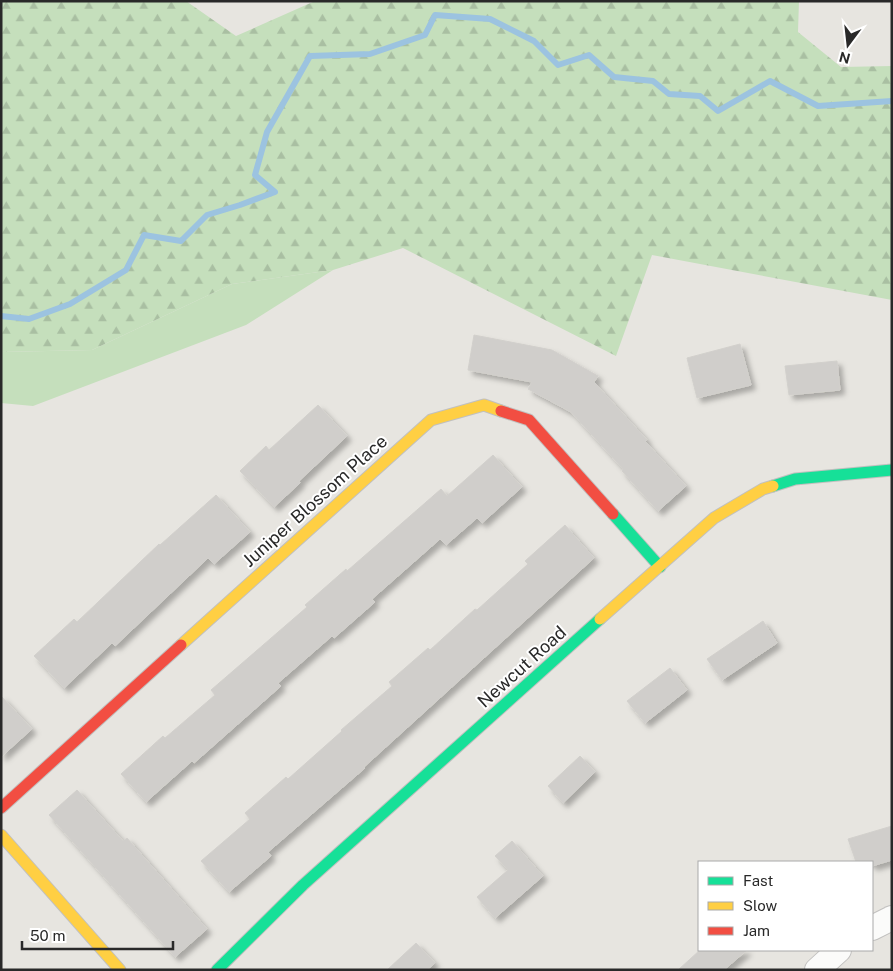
<svg xmlns="http://www.w3.org/2000/svg" width="893" height="971" viewBox="0 0 893 971" font-family="'Public Sans',sans-serif">
  <defs>
    <pattern id="forest-firs" width="22" height="20" patternUnits="userSpaceOnUse" patternTransform="scale(1.25)"><rect width="22" height="20" fill="#c5dfbc"/><path d="M5 1l3.5 6h-7zM16 11l3.5 6h-7z" fill="#a9bfa2"/></pattern>
    <filter id="shadow"><feDropShadow dx="4.5" dy="4.5" stdDeviation="2.5" flood-color="#0004"/></filter>
  </defs>
  <rect width="100%" height="100%" fill="#e7e5e0"/>
  <!-- grass -->
  <path fill="#c5dfbc" d="M333,270L246,325L33,406L1,403V352L92,350L232,284Z"/>
  <!-- forest -->
  <path fill="url(#forest-firs)" d="M1,1H186L236,36L315,1H799L798,32L841,67L892,66V300L652,255L616,356L403,248L333,270L232,284L92,350L1,352Z"/>
  <g fill="none" stroke-linecap="round" stroke-linejoin="round">
    <!-- stream -->
    <path stroke="#9cc3e0" stroke-width="6" d="M1,316L29,319L70,304L126,270L144,235L181,241L207,215L240,205L275,192L255,175L267,132L310,56L370,54L425,35L435,15L490,19L534,41L558,65L589,55L614,77L653,81L669,94L700,96L718,111L770,81L818,106L892,101"/>
  </g>
  <!-- building -->
  <g fill="#d0cecb" stroke="#d2d0cc" filter="url(#shadow)">
    <path d="M474,335L552,350L598,376L594,382L647,440L645,441L686,486L658,511L622,471L623,469L571,412L528,389L532,382L468,370Z"/>
    <path d="M740,344L751,385L697,398L687,358Z"/>
    <path d="M837,361L840,390L789,395L785,366Z"/>
    <path d="M318,405L347,436L299,481L300,483L274,507L240,471L266,446L269,450Z"/>
    <path d="M493,455L522,487L482,523L477,518L446,545L440,539L372,599L375,602L334,638L332,636L278,683L281,686L194,763L192,761L146,802L121,774L163,736L165,738L215,695L211,690L307,607L305,605L346,569L347,571L441,489L447,496Z"/>
    <path d="M216,495L250,532L214,564L208,558L115,646L112,643L64,688L34,656L74,619L77,622L159,544L160,545Z"/>
    <path d="M565,525L594,558L364,767L365,768L268,852L271,856L229,892L201,861L250,819L245,813L286,777L288,779L342,731L341,730L392,686L389,682L428,648L430,650L475,609L477,610L528,564L525,561Z"/>
    <path d="M763,621L777,643L722,680L707,659Z"/>
    <path d="M670,668L687,690L645,723L627,701Z"/>
    <path d="M1,696L32,729L1,757Z"/>
    <path d="M580,756L595,772L563,803L548,786Z"/>
    <path d="M77,790L123,841L127,838L207,929L175,957L49,815Z"/>
    <path d="M892,826V860L872,866V862H856L848,839Z"/>
    <path d="M512,841L543,876L495,918L477,897L508,870L495,856Z"/>
    <path d="M416,943L435,963L427,970H387Z"/>
    <path d="M700,950H747L724,970H678Z"/>
  </g>
  <g fill="none" stroke-linecap="round" stroke-linejoin="round">
    <defs>
      <g id="street">
        <path d="M872,928L892,918"/>
        <path d="M817,970L839,950"/>
      </g>
      <g id="fast">
        <path d="M773,486L795,479L892,470"/>
        <path d="M613,514L660,567"/>
        <path d="M217,970L303,885L600,619"/>
      </g>
      <g id="slow">
        <path d="M600,619L714,518L763,489L773,486"/>
        <path d="M181,645L431,420L484,405L501,411"/>
        <path d="M1,835L120,970"/>
      </g>
      <g id="jam">
        <path d="M501,411L529,420L613,514"/>
        <path d="M1,808L181,645"/>
      </g>
    </defs>
    <!-- street casing -->
    <use href="#street" stroke="#c1c0bf" stroke-width="26"/>
    <!-- fast casing -->
    <use href="#fast" stroke="#c1c0bf" stroke-width="13"/>
    <!-- slow casing -->
    <use href="#slow" stroke="#c1c0bf" stroke-width="13"/>
    <!-- jam casing -->
    <use href="#jam" stroke="#c1c0bf" stroke-width="13"/>
    <!-- street -->
    <use href="#street" stroke="#fbfbfa" stroke-width="24"/>
    <!-- fast -->
    <use href="#fast" stroke="#16e098" stroke-width="11"/>
    <!-- slow -->
    <use href="#slow" stroke="#ffcf43" stroke-width="11"/>
    <!-- jam -->
    <use href="#jam" stroke="#f24e42" stroke-width="11"/>
  </g>
  <g text-anchor="middle" stroke-width="4" stroke-linejoin="round" paint-order="stroke">
    <!-- street labels -->
    <g font-size="18" fill="#292929" stroke="#fff">
      <text transform="translate(315 501) rotate(-42)" y="6">Juniper Blossom Place</text>
      <text transform="translate(522 667) rotate(-42)" y="6">Newcut Road</text>
    </g>
  </g>
  <!-- border -->
  <rect width="893" height="971" fill="none" stroke="#292929" stroke-width="5"/>
  <!-- legend -->
  <rect x="698" y="861" width="175" height="90" fill="#ffffff" stroke="#a9a9a9"/>
  <rect x="708" y="877" width="25" height="8" fill="#16e098" stroke="#a9a9a9"/>
  <text x="743" y="886" font-size="15" fill="#292929">Fast</text>
  <rect x="708" y="902" width="25" height="8" fill="#ffcf43" stroke="#a9a9a9"/>
  <text x="743" y="911" font-size="15" fill="#292929">Slow</text>
  <rect x="708" y="927" width="25" height="8" fill="#f24e42" stroke="#a9a9a9"/>
  <text x="743" y="936" font-size="15" fill="#292929">Jam</text>
  <!-- north arrow -->
  <g transform="translate(848 45) rotate(195)" stroke="#ffffff" stroke-width="4" paint-order="stroke">
  <path d="M0-4L9 19L0 12L-9 19Z" fill="#292929"/>
  <text y="-8" font-size="14" font-weight="bold" text-anchor="middle" fill="#292929">N</text>
  </g>
  <!-- scale -->
  <path d="M22 941v8h151v-8" fill="none" stroke="#292929" stroke-width="2.5"/>
  <text x="30" y="941" font-size="15" fill="#292929" stroke="#ffffff" stroke-width="4" paint-order="stroke">50 m</text>
</svg>
